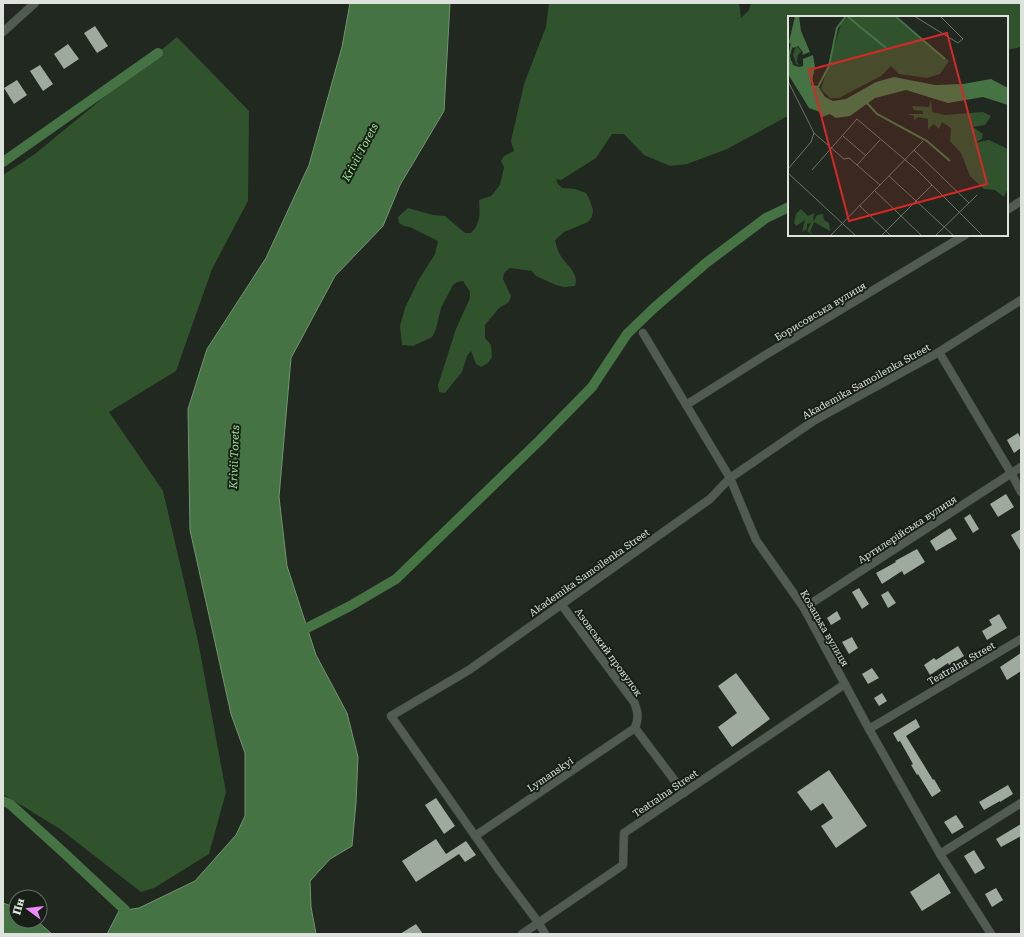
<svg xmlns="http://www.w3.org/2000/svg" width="1024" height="937" viewBox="0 0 1024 937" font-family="'Roboto Serif',serif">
  <rect width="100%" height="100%" fill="#20281f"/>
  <!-- green -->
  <g fill="#30532d">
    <path d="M549,3H739L741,18L749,10L751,3H1021V47L1007,50V17H789V117H786L727,149L687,164L670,166L644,155L624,134H612L596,158L561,180L556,179L558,184L562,188L575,189L586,193L589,198L593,210L592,217L588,222L564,232L555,240C556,244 557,249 559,253C564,264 580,272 575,286L564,287L556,285L536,276L532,271L510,268L504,273L503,279L511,296L509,302L499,308L485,325V338L491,345L492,357L488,363L481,367L476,364L471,351L467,356L462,372L445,393L439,392L438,385L456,329L470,298V292L463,281L457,282L453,285L441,308L436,329L432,337L413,346L402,345L400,326L405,308L418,281L435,254L438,241L410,227L404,226L399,223L398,217L408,208L433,215L445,216L465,233H471C481,223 480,213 479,200L491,196L500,185L504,167L501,161L504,156L514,151L511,141L524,84L546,27Z"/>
    <path d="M177,37L249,111L248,201L212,269L176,371L109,412L163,491L198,641L226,792L209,854L154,888L141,892L60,829L3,794V175L35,154Z"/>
  </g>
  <!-- water -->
  <g fill="#467343" stroke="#739471">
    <path d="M350,3H450L444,111L400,185L383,226L335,276L291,358L279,497L287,566L316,655L347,713L358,757L356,803L352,846L330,859L310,881L311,907L316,934H107L119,911L139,908L195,881L236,835L245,816V753L231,714L190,530L188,409L207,349L266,258L309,165L342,47Z"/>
    <path d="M3,903L16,908V921H37L52,934H3Z"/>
  </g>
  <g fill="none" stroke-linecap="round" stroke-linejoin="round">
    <!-- canal -->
    <g stroke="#467343" stroke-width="10">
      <path d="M3,162L158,53"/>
      <path d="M307,628L350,606L396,579L539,441L592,387L627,334L654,308L706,263L766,218L789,207"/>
      <path d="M3,801L10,804L62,851L125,910"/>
    </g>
  </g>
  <!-- building -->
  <g fill="#9faa9e">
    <path d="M95,26L108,46L97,53L84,33Z"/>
    <path d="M68,44L79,59L64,69L54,54Z"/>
    <path d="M40,65L53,84L43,91L30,71Z"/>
    <path d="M17,80L27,95L14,104L4,88Z"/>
    <path d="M1018,433L1021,439V448L1014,453L1007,440Z"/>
    <path d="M1006,494L1014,507L998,517L990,504Z"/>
    <path d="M970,514L979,529L973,533L964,518Z"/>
    <path d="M950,528L957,539L936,551L930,541Z"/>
    <path d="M1021,529V552L1011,535Z"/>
    <path d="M917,549L925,562L904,575L902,571L882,584L876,573L896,562L895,561Z"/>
    <path d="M859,588L869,604L862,609L852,592Z"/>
    <path d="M888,591L896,603L888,608L881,595Z"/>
    <path d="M837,611L841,619L831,625L827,618Z"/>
    <path d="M999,614L1007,628L987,640L982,631L992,625L989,620Z"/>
    <path d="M852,637L858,648L849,654L842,642Z"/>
    <path d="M958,646L964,656L949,665L948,663L930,675L924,665L934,658L936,660Z"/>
    <path d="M1021,653V671L1007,680L1000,667Z"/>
    <path d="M872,668L879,678L868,684L862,674Z"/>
    <path d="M736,673L770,719L732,747L718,727L737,713L718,686Z"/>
    <path d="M882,693L887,701L879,706L874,698Z"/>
    <path d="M916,719L920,727L906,736L933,780L934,779L941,791L932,797L918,774L917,775L911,765L913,764L900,741L898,742L893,733Z"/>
    <path d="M829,770L867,826L836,848L821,826L833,818L823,803L811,811L797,792Z"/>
    <path d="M1008,785L1013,794L1000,802V801L984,810L979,802Z"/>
    <path d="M436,798L455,826L444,834L425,805Z"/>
    <path d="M956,815L964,827L952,834L944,822Z"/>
    <path d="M1021,824V836L1001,847L996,839Z"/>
    <path d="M436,839L446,854L466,841L476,855L465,862L459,854L416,882L402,861Z"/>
    <path d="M974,850L985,868L975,874L964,856Z"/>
    <path d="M939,873L951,893L922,911L910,892Z"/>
    <path d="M996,888L1003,900L992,907L985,894Z"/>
    <path d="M416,924L423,934H400Z"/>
  </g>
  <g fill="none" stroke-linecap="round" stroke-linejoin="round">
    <defs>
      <g id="street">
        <path d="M3,32L35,3"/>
        <path d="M1007,210L1021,201"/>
        <path d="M643,333L730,478L756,540L804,608L869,729L940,854L991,934"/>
        <path d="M939,352L1011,473L1021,492"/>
        <path d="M686,405L767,354L965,235"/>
        <path d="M561,604L634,702C638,712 639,718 635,728L684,793"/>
        <path d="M804,608L1021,467"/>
        <path d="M869,729L1021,639"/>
        <path d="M475,836L635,728"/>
        <path d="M940,854L1021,803"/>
        <path d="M522,934L623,865L624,833L845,684"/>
        <path d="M545,934L538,922L499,870L391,716L469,670L710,499L730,478L815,420L939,352L1021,300"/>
      </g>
    </defs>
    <!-- street casing -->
    <use href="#street" stroke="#3d433c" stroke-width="9"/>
    <!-- street -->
    <use href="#street" stroke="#525b51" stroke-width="8"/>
  </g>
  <g text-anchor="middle" stroke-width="4" stroke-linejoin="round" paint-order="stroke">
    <!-- street labels -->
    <g font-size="10" fill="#dde2dc" stroke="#171f16">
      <text transform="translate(820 311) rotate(-31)" y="4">Борисовська вулиця</text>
      <text transform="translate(866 381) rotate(-29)" y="4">Akademika Samoilenka Street</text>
      <text transform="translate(907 529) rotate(-33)" y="4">Артилерійська вулиця</text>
      <text transform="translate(589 572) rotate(-35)" y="4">Akademika Samoilenka Street</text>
      <text transform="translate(825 628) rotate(60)" y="4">Козацька вулиця</text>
      <text transform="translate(609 652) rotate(54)" y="4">Азовський провулок</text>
      <text transform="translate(961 663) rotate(-30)" y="4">Teatralna Street</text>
      <text transform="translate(550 774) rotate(-34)" y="4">Lymanskyi</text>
      <text transform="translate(665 793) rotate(-34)" y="4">Teatralna Street</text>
    </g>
    <!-- water labels -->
    <g font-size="11" font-style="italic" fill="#a0e39a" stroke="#171f16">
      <text transform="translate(360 152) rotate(-62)" y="4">Krivii Torets</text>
      <text transform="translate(234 457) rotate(-88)" y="4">Krivii Torets</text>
    </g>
  </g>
  <!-- overview -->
  <g transform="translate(788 16)">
    <rect width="220" height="220" fill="#20281f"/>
    <path d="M60,0H105L161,45L152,58L139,62L111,58L103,50L93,60L51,82H42L33,73L53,8ZM8,30L14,35L10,39L9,46L11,49L8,48L5,39ZM143,84L144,96L157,99L195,96L203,100L197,109L185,111L195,118L194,123L186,127L201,124L220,133V172L216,181L207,174L196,173L182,160L173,137L162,125L163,112L154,106L151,113L146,108L140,113V103L130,101L126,104V100L119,98H135V95L126,94L124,90L141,91ZM13,193L20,200L26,197L25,206L29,199L35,198L36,204L41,207L42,215L26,206L22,216L26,220L19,215L23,207L19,208V213L14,216L17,204L8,210L6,207L8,198Z" fill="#30532d"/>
    <path d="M7,0H11L13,15L22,36L14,39L15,36L10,30L5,32L1,26ZM25,39L27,51L23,69L30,70L37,81L45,85L58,83L88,66L106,61L147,69L175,68L203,63L220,72V89L195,81L160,87L118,74L87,82L62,100L48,102L42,98L34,101L32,96L21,92L0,58V46L4,45L5,49L11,51L15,50V43Z" fill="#467343"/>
    <path fill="none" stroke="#467343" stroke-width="2" d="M59,0L98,32M107,0L157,43M3,48L1,40L4,28M30,71L41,50L49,12L58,0M79,87L89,98L139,125L162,145"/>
    <path fill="none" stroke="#6c726b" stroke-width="1" d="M126,0L170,27L175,23L152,0M0,65L26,117L23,126L0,153M26,117L56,143L61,142L92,169M55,120L77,139M126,134L181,187M69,149L92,124M24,154L69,103L129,154L195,220M0,157L68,220M101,160L166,220M86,174L134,220M71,189L103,220M42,220L135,125M93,220L144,169M147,220L189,179"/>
    <path fill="#d62828" fill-opacity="0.15" stroke="#d62828" stroke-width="2" d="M159,17L199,168L61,205L21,54Z"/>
    <rect width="220" height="220" fill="none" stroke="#dde2dc" stroke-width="2"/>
  </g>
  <!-- border -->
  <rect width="1024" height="937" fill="none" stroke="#dde2dc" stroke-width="8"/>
  <!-- north arrow -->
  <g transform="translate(28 909) rotate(285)"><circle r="19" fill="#171f16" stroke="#666d65"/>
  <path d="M0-3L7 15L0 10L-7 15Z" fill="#ec8cfa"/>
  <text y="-6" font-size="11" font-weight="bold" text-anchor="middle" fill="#dde2dc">Пн</text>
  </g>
</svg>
